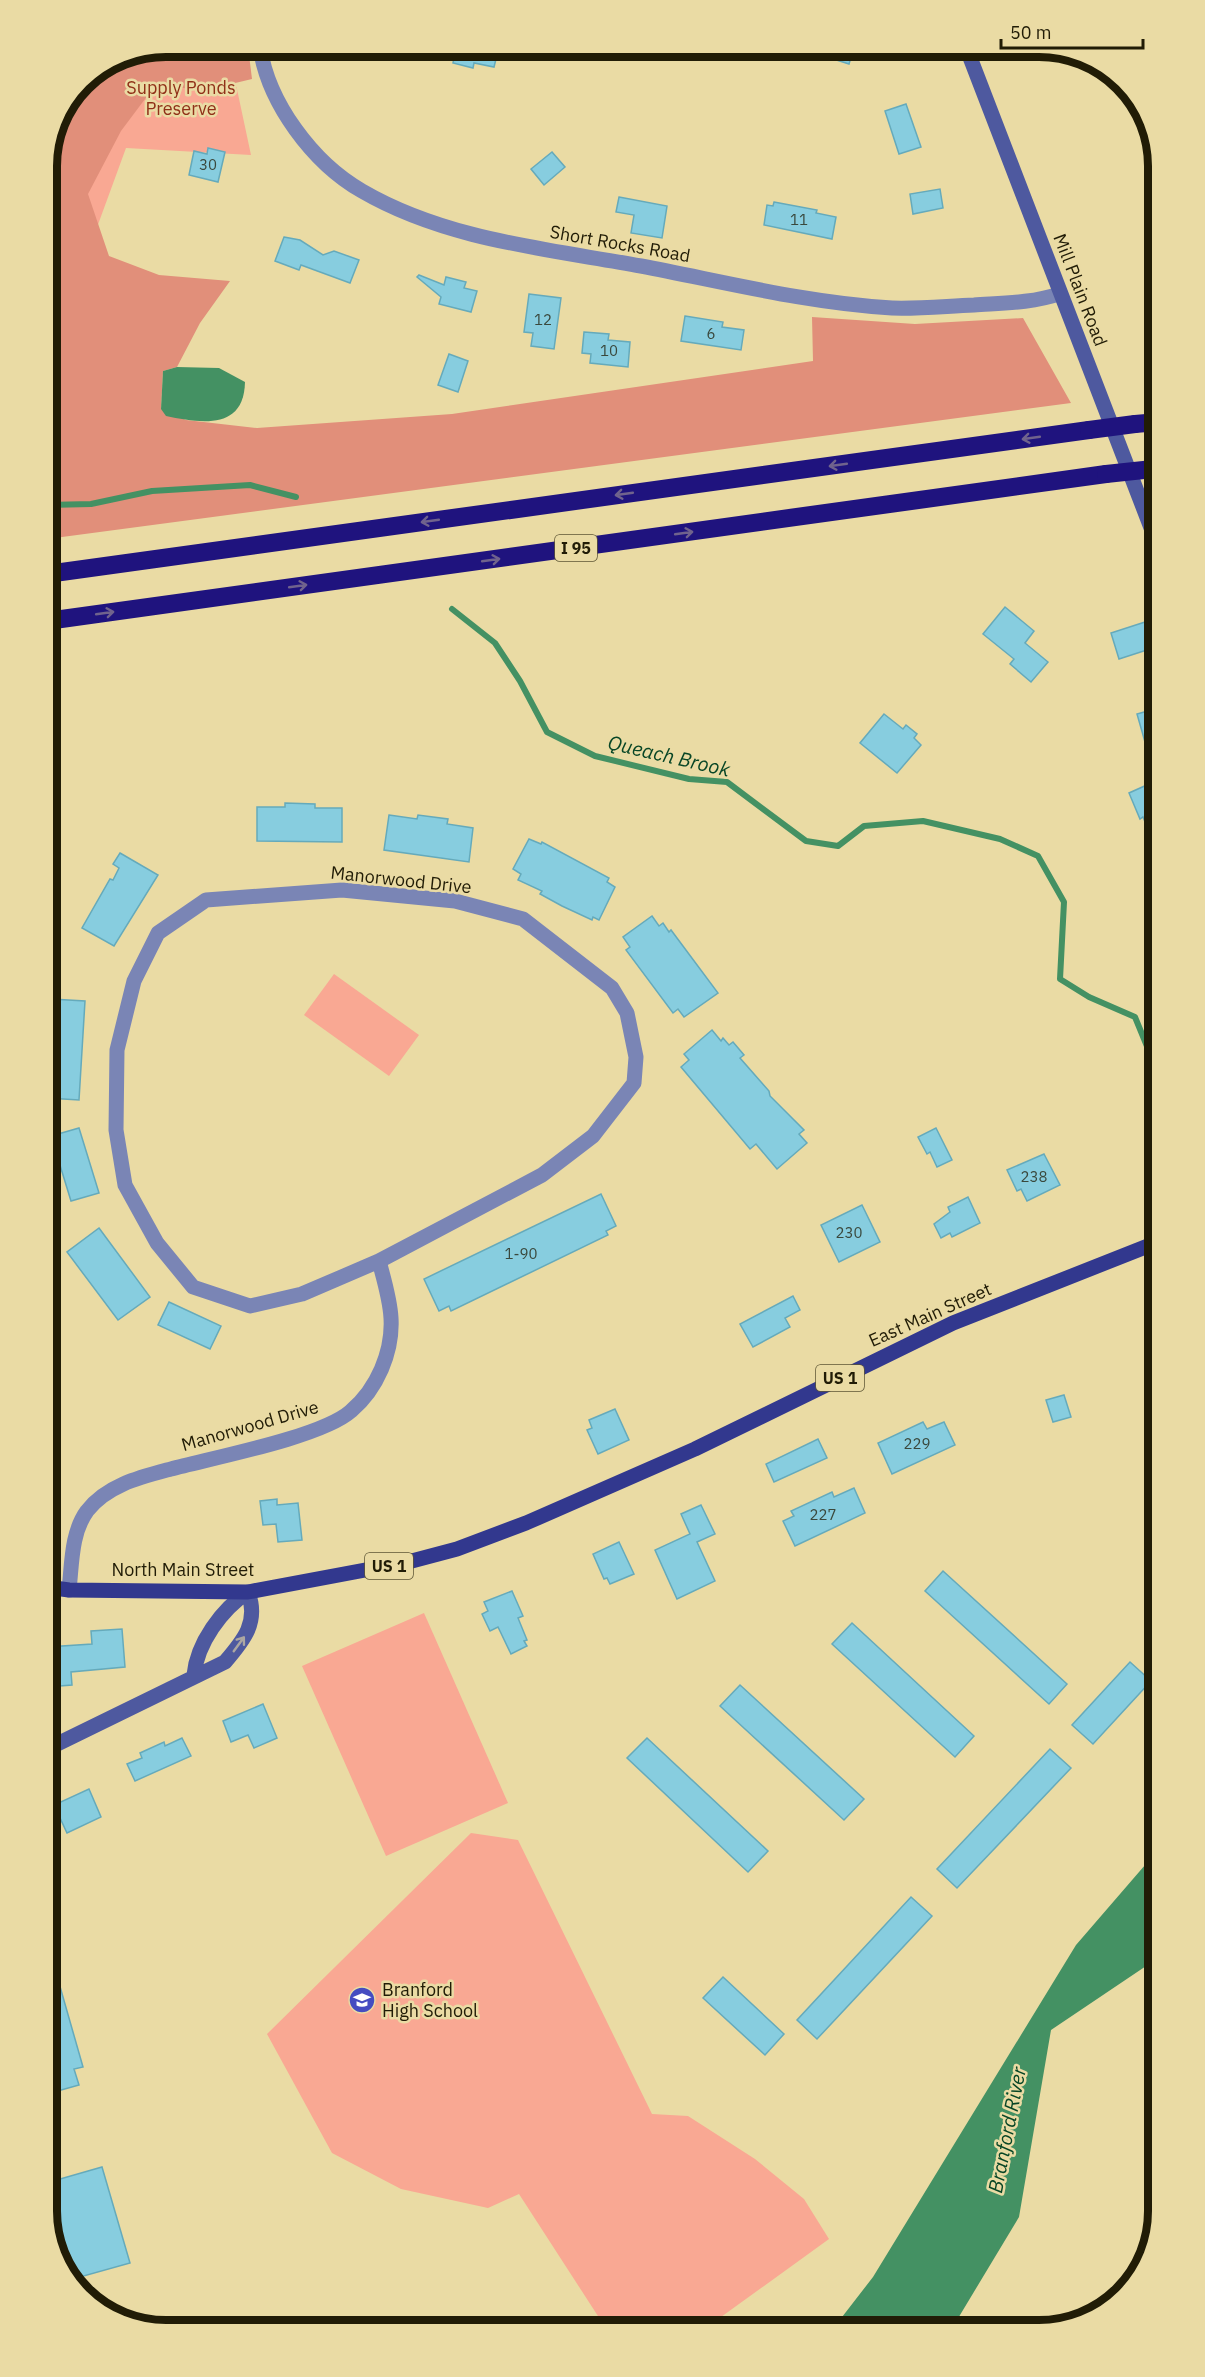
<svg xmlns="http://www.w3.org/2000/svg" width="1205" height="2377" viewBox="0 0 1205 2377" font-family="'IBM Plex Sans',sans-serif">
  <rect width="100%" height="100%" fill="#eadba4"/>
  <!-- green -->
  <g fill="#f9a893">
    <path d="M166,47H228L251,155L126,148L47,364V159L56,120L82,81L121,55Z"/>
    <path d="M334,974L419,1035L389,1076L304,1015Z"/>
    <path d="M424,1613L508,1803L386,1856L302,1666Z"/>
    <path d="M471,1833L518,1840L652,2114L688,2116L755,2159L804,2199L829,2239L703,2330H607L519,2194L488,2208L401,2189L332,2153L267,2034Z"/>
  </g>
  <!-- forest -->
  <path fill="#e18f7a" d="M166,47H248L252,79L210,89L154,87L121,131L88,194L109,256L159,275L230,281L200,323L177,367L163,371L161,409L186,420L257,428L452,414L813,361L812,317L915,324L1023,318L1071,403L47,539V159L56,120L82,81L121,55Z"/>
  <!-- water -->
  <g fill="#449163">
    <path d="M177,367L219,368L245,382C244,431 200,423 166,416L161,409L163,371Z"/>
    <path d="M1158,1850V1958L1051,2030L1019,2217L951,2330H832L873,2277L1076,1945Z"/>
  </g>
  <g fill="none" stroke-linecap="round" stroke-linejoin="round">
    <!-- stream -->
    <g stroke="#449163" stroke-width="6">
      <path d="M47,505L91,504L152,491L250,485L296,497"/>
      <path d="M452,609L495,643L520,681L547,732L595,756L689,779L727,782L806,841L838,846L864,826L923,821L1000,839L1038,856L1064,902L1060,979L1089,997L1135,1017L1158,1073"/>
    </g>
  </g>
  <!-- building -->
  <g fill="#87cddf" stroke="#65aabb" stroke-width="1.5">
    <path d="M456,47H499L494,67L474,63L473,68L453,63Z"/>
    <path d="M805,47H854L849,64L805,50Z"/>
    <path d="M906,104L921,147L899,154L885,111Z"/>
    <path d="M208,148L225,152L218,182L189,175L194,151L207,154Z"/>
    <path d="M552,152L565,167L544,185L531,169Z"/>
    <path d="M940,189L943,208L913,214L910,194Z"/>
    <path d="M619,197L667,206L662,238L631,233L634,215L616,212Z"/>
    <path d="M774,202L817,210L816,213L836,217L832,239L764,225L767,205L773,206Z"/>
    <path d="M284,237L300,240L323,255L334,251L359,260L350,283L301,265L299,270L275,261Z"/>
    <path d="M419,275L444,285L446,277L466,282L464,288L477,291L471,312L439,304L441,297L417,277Z"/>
    <path d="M529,294L561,298L554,349L531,346L533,333L524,332Z"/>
    <path d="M685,316L723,322L722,327L744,330L741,350L681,341Z"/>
    <path d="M584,332L609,334L608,340L630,342L628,367L590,363L591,354L582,353Z"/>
    <path d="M449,354L468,361L458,392L438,385Z"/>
    <path d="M1005,607L1034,631L1025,643L1048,662L1031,682L1010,664L1014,659L983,634Z"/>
    <path d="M1145,622L1153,648L1119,659L1111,633Z"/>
    <path d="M1158,708V737L1145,742L1137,714Z"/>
    <path d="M884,714L903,729L906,725L917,734L914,738L921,745L897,773L860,743Z"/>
    <path d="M1158,780V853L1143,817L1140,819L1129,793Z"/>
    <path d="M285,803L315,804V808H342V842L257,841V807H285Z"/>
    <path d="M389,815L417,819L418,815L448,819L447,824L473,828L469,862L384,850Z"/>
    <path d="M529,839L541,844L542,842L609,878L607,882L615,887L599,920L593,917L592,920L562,906L540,894L542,891L518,880L521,874L513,869Z"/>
    <path d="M120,853L158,875L114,946L82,928L110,879L113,880L119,868L113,864Z"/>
    <path d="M652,916L659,926L663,923L669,932L671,930L718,993L684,1017L678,1009L673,1013L626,950L630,947L623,937Z"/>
    <path d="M51,999L85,1001L79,1100L47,1098V1013H50Z"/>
    <path d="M712,1030L721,1041L723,1038L729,1045L733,1042L744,1055L740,1058L769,1091L770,1096L804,1130L799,1134L807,1143L777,1169L756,1144L750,1149L681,1067L689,1060L684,1054Z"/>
    <path d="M79,1128L99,1193L71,1201L51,1136Z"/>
    <path d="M936,1128L952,1160L937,1167L930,1152L927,1154L918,1137Z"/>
    <path d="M1044,1154L1060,1185L1027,1201L1021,1189L1017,1191L1007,1170Z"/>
    <path d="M601,1194L616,1226L606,1231L608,1235L451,1311L449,1306L439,1311L424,1279Z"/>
    <path d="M968,1197L980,1223L952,1237L950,1233L941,1238L934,1224L950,1212L948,1207Z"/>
    <path d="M862,1205L880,1242L839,1262L821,1225Z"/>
    <path d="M99,1228L150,1297L118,1320L67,1252Z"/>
    <path d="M793,1296L800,1310L785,1318L790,1327L753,1347L740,1324Z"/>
    <path d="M169,1302L221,1326L210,1349L158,1325Z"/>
    <path d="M1064,1395L1071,1417L1053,1422L1046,1400Z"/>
    <path d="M615,1409L629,1440L598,1454L587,1430L592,1428L589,1420Z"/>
    <path d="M923,1422L927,1429L944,1422L955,1445L892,1474L878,1443Z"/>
    <path d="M818,1439L827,1458L774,1482L766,1464Z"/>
    <path d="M854,1488L865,1513L795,1546L783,1521L794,1516L791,1511L832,1492L834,1497Z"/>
    <path d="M277,1499V1505L298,1503L302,1540L278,1542L276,1524L263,1525L260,1501Z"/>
    <path d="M701,1505L715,1534L697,1542L715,1581L677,1599L655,1550L690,1534L681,1514Z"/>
    <path d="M619,1542L634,1574L610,1584L607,1578L604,1579L593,1554Z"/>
    <path d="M943,1571L1067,1684L1049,1704L925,1591Z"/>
    <path d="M512,1591L523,1616L518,1618L527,1640L524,1641L527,1646L511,1654L498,1627L490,1631L482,1614L488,1611L484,1602Z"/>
    <path d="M852,1623L974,1736L955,1757L832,1644Z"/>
    <path d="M122,1629L125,1667L71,1672L72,1685L47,1687V1647L92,1644L91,1631Z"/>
    <path d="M1130,1662L1151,1681L1093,1744L1072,1725Z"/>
    <path d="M740,1685L864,1799L844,1820L720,1706Z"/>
    <path d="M263,1704L277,1738L254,1748L248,1735L231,1742L223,1721Z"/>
    <path d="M182,1738L191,1756L135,1781L127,1764L142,1758L140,1753L164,1742L165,1746Z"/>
    <path d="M647,1738L768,1851L748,1872L627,1758Z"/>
    <path d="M1050,1749L1071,1768L957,1888L937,1869Z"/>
    <path d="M89,1789L101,1817L67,1833L54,1805Z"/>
    <path d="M911,1897L932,1916L817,2039L797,2020Z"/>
    <path d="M51,1955L83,2067L74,2069L79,2085L47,2094V1956Z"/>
    <path d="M723,1977L784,2034L765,2055L703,1998Z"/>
    <path d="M102,2167L130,2263L73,2279L55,2256L46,2211V2183Z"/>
  </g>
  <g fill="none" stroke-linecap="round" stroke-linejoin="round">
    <!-- street -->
    <g stroke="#7a85b5" stroke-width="15">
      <path d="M260,47C268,103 313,163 362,191C446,240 548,249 641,266C725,282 807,303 892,308C919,309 947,306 974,305C1002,303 1032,303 1059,294"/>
      <path d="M69,1590C72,1564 71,1533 87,1511C107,1485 141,1477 171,1469C212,1458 322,1437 351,1411C377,1389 393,1352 391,1318C390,1299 384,1280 379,1261L542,1175L593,1136L634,1083L636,1057L627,1013L612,988L523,919L455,901L342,890L206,900L158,933L134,981L117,1050L116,1130L125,1185L157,1243L193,1287L250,1306L302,1294L379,1261"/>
    </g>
    <!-- secondary -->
    <g stroke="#4e599f" stroke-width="15">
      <path d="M966,47L1158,546"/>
      <path d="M47,1749L225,1662C244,1640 259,1622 248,1592C222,1609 197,1643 194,1675"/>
    </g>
    <!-- primary -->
    <path stroke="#32388e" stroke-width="15" d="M47,1587L69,1590L248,1592L408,1562L457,1549L526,1523L695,1449L953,1323L1158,1242"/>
    <!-- highway -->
    <g stroke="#1f137e" stroke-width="18">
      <path d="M1135,424L1158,422"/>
      <path d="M47,574L1089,430"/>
      <path d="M47,621L1106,474"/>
    </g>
    <!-- highway-bridge -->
    <g stroke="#1f137e" stroke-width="18">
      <path d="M1089,430L1135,424"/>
      <path d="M1106,474L1153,469"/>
    </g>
  </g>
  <!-- one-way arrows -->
  <defs><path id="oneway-shaft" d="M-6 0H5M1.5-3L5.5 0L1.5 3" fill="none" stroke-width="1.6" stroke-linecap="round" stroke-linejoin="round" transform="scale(1.5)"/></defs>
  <g stroke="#70638d">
    <use href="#oneway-shaft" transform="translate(1031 438) rotate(172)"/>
    <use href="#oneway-shaft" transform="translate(838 465) rotate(172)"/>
    <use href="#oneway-shaft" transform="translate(624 494) rotate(172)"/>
    <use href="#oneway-shaft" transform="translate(430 521) rotate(172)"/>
    <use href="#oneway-shaft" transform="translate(684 533) rotate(-8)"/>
    <use href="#oneway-shaft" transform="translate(491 560) rotate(-8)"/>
    <use href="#oneway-shaft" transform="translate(298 586) rotate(-8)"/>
    <use href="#oneway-shaft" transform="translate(105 613) rotate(-8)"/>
  </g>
  <use stroke="#aca7a2" href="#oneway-shaft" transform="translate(239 1644) rotate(-54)"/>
  <!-- icons -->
  <defs>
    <symbol id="school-disc" viewBox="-11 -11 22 22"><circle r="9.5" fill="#454cc1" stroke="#eadba4"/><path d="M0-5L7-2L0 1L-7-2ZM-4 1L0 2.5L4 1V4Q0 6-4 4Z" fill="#fff"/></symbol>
  </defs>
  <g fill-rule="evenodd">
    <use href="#school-disc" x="347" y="1985" width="30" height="30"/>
  </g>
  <g text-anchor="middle" stroke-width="5" stroke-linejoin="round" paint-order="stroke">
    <!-- number labels -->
    <g font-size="15" fill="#3a483c">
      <text x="208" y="170">30</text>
      <text x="799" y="225">11</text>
      <text x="543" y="325">12</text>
      <text x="711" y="339">6</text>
      <text x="609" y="356">10</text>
      <text x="1034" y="1182">238</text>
      <text x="849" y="1238">230</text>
      <text x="521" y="1259">1-90</text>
      <text x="917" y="1449">229</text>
      <text x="823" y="1520">227</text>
    </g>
    <!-- shield labels -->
    <g fill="#eadba4" stroke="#5d5535" stroke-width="1.5">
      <rect x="555" y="535" width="42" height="26" rx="4.5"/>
      <rect x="816" y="1365" width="48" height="26" rx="4.5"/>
      <rect x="365" y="1553" width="48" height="26" rx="4.5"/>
    </g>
    <g font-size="16" font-weight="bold" fill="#211c06">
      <text x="576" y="554">I 95</text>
      <text x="840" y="1384">US 1</text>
      <text x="389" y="1572">US 1</text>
    </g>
    <!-- park labels -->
    <g font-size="18" fill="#903018" stroke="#eadba4">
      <text x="181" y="94">Supply Ponds<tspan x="181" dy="21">Preserve</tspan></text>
    </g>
    <!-- street labels -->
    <g font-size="18" fill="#211c06" stroke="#eadba4">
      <text transform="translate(620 244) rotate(10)" y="6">Short Rocks Road</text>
      <text transform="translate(1080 290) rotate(69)" y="6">Mill Plain Road</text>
      <text transform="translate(401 880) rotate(6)" y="6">Manorwood Drive</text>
      <text transform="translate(930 1315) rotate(-24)" y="6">East Main Street</text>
      <text transform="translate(250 1426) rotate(-16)" y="6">Manorwood Drive</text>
      <text x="183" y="1576">North Main Street</text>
    </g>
    <!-- poi labels -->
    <g font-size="18" fill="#211c06" stroke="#eadba4" text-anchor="start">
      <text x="382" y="1996">Branford<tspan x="382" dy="21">High School</tspan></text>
    </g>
    <!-- water labels -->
    <g font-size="20" font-style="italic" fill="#084626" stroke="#eadba4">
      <text transform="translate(669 756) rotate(13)" y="7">Queach Brook</text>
      <text transform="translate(1007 2130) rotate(-79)" y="7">Branford River</text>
    </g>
  </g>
  <!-- crop -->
  <path d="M0 0H1205V2377H0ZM166 57H1039A109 109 0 0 1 1148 166V2211A109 109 0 0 1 1039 2320H166A109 109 0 0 1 57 2211V166A109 109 0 0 1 166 57Z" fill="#eadba4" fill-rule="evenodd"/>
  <path fill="none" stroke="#211c06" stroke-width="8" d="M166 57H1039A109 109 0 0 1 1148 166V2211A109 109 0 0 1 1039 2320H166A109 109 0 0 1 57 2211V166A109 109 0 0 1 166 57Z"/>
  <!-- scale -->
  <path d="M1001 39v9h142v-9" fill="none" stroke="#211c06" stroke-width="3"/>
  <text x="1010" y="39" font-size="18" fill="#211c06" stroke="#eadba4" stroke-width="4.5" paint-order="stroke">50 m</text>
</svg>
